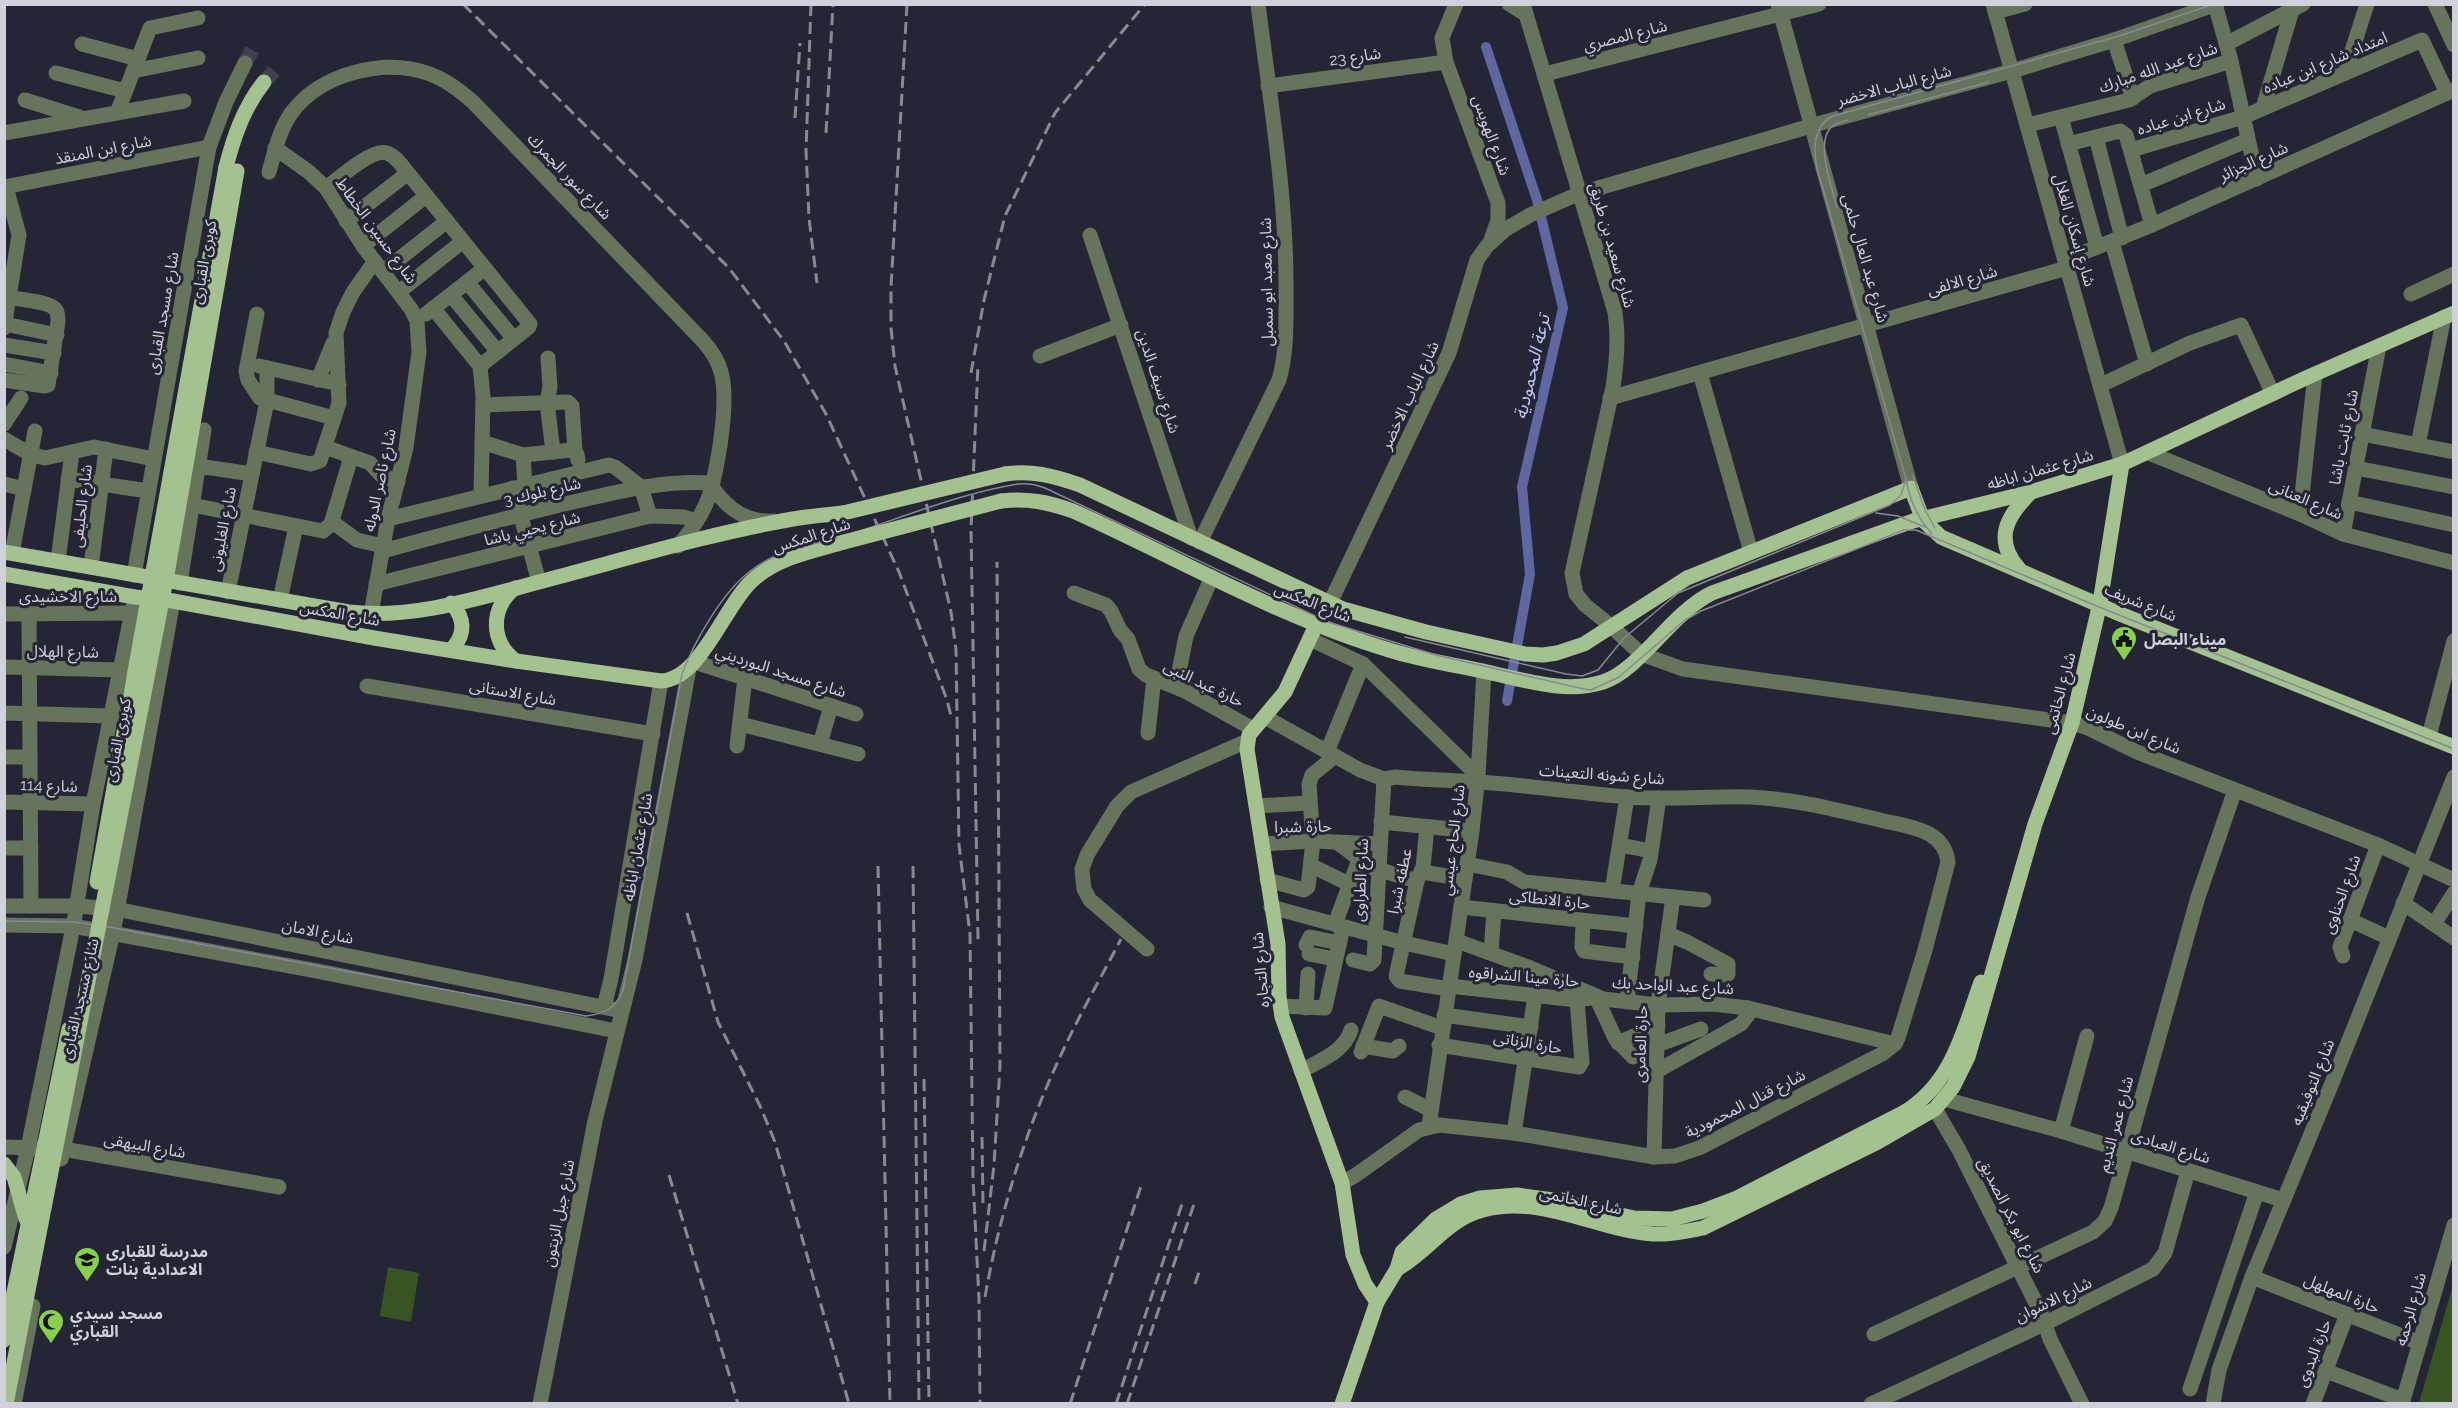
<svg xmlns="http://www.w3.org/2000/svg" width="2458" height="1408" viewBox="0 0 2458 1408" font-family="Raleway,'Noto Sans Arabic',sans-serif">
  <rect width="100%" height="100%" fill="#242635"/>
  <!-- green -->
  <g fill="#385421">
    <path d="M388,1267L419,1273L411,1322L380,1316Z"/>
    <path d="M2453,1285V1403H2419Z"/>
  </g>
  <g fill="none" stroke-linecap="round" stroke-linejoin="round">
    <!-- canal -->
    <path stroke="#6066a0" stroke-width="10" d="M1486,47L1537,200L1563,308L1522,487L1530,574L1507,701"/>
    <!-- minor-tunnel -->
    <path stroke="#3e404e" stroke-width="15" stroke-dasharray="15 8" stroke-linecap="butt" d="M245,63L254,47"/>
    <!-- major-tunnel -->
    <path stroke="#3e404e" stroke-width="15" stroke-dasharray="15 8" stroke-linecap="butt" d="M264,82L277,68"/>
    <!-- minor -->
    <g stroke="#66745c" stroke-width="15">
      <path d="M1456,4L1442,38L1446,62L1498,203V220L1491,240"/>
      <path d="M1509,4L1525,14"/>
      <path d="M1523,4L1615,312C1619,338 1617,361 1613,387L1572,573L1576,594L1585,605L1611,626L1641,654L1683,669L2072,723L2088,728L2137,752L2378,845L2454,880"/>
      <path d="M1778,4L1911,488"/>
      <path d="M1993,4L2122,464"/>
      <path d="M2215,4L2231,61L2257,179"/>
      <path d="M2435,4L2454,45"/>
      <path d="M1995,12L2025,4"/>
      <path d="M2114,40L2133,98"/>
      <path d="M82,44L138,59"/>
      <path d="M2226,44L2303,4"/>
      <path d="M133,71L198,58"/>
      <path d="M56,73L125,91"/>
      <path d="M2345,73L2367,4"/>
      <path d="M1545,74L1819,4"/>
      <path d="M1268,86L1446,62"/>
      <path d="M25,100L79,117"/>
      <path d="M2263,108L2292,10"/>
      <path d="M117,113L150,28L198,18"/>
      <path d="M2061,117L2097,247"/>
      <path d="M2028,125L2129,100L2150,86L2231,61"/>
      <path d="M4,133L184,101"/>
      <path d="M2096,137L2122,238"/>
      <path d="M2068,144L2120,131L2126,135L2152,225"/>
      <path d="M275,148L309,172L326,188L363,246L411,309L417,321L419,352L406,448L388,519L371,614"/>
      <path d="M2131,150L2243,117L2422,40L2447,93"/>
      <path d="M269,172C275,151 279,130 292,112C321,74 382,58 427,73C445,79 459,90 473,102L703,341C711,350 718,360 721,372C729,400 719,458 712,486C707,508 692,530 678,546"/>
      <path d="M2141,185L2248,140"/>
      <path d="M4,187L209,147"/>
      <path d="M326,188C338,179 372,148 387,153C396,156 402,166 408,173L530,324L529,327L480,366"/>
      <path d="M346,221L408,173"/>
      <path d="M1090,235L1191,538"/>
      <path d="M2112,242L2147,364"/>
      <path d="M363,246L426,196"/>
      <path d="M2065,260L2152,225L2454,90"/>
      <path d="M384,271L447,221"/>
      <path d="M467,282L514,339"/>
      <path d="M399,292L463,241"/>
      <path d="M2411,294L2454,274"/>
      <path d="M451,295L498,352"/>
      <path d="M4,297C16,299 46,301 54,308C58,311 58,317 58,322L48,385L45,386L4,380"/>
      <path d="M433,308L480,366L483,396L481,496"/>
      <path d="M257,314L246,371L248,380L260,398L334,418"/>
      <path d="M426,314L485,268"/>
      <path d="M5,324L57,335"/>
      <path d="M4,328L19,235L6,187"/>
      <path d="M4,345L54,353"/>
      <path d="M1040,356L1121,325"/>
      <path d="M548,358L550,387L547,402L553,452"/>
      <path d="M4,364L51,373"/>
      <path d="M259,366L339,384"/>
      <path d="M1700,373L1751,552"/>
      <path d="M318,380L333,343"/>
      <path d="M2101,385L2190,343L2241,325L2273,394"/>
      <path d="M1610,398L2067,268"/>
      <path d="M483,405L568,402L572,406L575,451"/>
      <path d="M4,424L21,398"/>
      <path d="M2362,434L2454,452"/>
      <path d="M4,439L30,454L45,458L94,447L154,459"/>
      <path d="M482,442L523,455L572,450L577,454L578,460"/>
      <path d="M2418,445L2444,317"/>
      <path d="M325,447L370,463L381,475L398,482"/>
      <path d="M256,452L311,464L320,461L339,403L336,333L343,312L353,292L375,261"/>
      <path d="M2149,453L2300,514L2343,534L2454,563"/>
      <path d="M523,455L525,485"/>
      <path d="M198,466L252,474"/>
      <path d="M2356,468L2454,487"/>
      <path d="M68,479L148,491"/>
      <path d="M4,484L24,489"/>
      <path d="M712,487C727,508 746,523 774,521"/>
      <path d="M513,488L539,582"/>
      <path d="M2349,502L2454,525"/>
      <path d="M192,505L323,531L331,524H335L357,540L383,546"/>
      <path d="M2300,514L2315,374"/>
      <path d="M388,519L609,465L615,467L641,487L650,516"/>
      <path d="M331,524L351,457"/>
      <path d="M2343,534L2379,346"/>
      <path d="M1200,542L1279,380C1287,352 1286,323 1286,293C1287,197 1270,100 1258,4"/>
      <path d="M382,551C446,534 509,517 573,502C622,491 662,480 712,483"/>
      <path d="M12,553L35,431"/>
      <path d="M58,561L72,452"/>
      <path d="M91,567L106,449"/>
      <path d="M134,575L209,147L226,102L245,63"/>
      <path d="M180,583L204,430"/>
      <path d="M376,584L650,516L684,517L696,521"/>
      <path d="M228,592L267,401V368"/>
      <path d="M1074,593L1106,605L1111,611L1120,630L1128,639L1139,669L1146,675L1185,691L1253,729"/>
      <path d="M280,600L296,526"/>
      <path d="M1330,603L1449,353L1477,260L1487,246L1506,229L1530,215L1578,194L1821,123L2012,71L2114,40L2217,4"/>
      <path d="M4,614L131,613"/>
      <path d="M29,614L31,906"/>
      <path d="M1310,639L1363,664L1478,776L1472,831L1429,1126"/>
      <path d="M695,662L856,714"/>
      <path d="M4,667L121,670"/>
      <path d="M367,686L653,734"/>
      <path d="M1176,687L1186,636L1212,577"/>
      <path d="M4,713L112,716"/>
      <path d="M1265,717L1360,770L1384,779L1396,777C1423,780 1451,780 1478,782C1528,785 1578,793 1628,797C1668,800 1710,796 1750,797C1795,799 1838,810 1880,820C1907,827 1944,828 1948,862L1925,950L1898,1038L1895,1044L1882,1054L1699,1148L1675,1156L1654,1157L1514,1133L1439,1125L1419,1130L1356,1175L1342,1183"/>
      <path d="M740,724L858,754"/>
      <path d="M1148,733L1154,678"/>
      <path d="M2429,736L2454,641"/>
      <path d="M820,744L831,706"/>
      <path d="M737,746L745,678"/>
      <path d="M1327,752L1363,664"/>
      <path d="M4,757H30"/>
      <path d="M1478,776L1484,671"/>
      <path d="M4,802L93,804"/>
      <path d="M1256,806L1309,803"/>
      <path d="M1381,822L1472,831"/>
      <path d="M1427,827L1423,867L1417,881L1396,976L1400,981L1449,989"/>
      <path d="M1338,843L1370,867L1417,881"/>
      <path d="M1262,844L1313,841L1380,844"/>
      <path d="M1620,845L1651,851"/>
      <path d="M4,848H31"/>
      <path d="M1467,864L1507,872L1524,882L1704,900"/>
      <path d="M1312,866L1349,884"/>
      <path d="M1422,872L1465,879"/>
      <path d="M1267,880L1304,890L1308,887L1313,841L1309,784L1312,775L1335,756"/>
      <path d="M1612,891L1627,797"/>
      <path d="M2403,903L2454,938"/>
      <path d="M4,906H76L116,909L622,1011"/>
      <path d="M1271,907L1404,943L1454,954"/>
      <path d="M1461,907L1636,926"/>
      <path d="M2350,920L2389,938"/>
      <path d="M1583,922L1582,947L1584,951L1633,957"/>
      <path d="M1335,924L1359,860"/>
      <path d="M2434,924L2454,893"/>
      <path d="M4,925L73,926L317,971L616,1031"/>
      <path d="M1668,934L1687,942L1728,964V974L1726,975L1711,974"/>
      <path d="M1457,941L1528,967L1603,999L1658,1005L1713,1004L1748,1008L1895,1044"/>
      <path d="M1306,945L1310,937L1339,943"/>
      <path d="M1147,949L1090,900L1084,889L1083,880L1082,869L1087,855L1117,806L1131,792L1247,741"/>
      <path d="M1491,953L1494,911"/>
      <path d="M1309,954L1335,959"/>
      <path d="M2343,956L2340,947L2378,845"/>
      <path d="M1353,960L1370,964L1374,960L1384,779"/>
      <path d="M1449,986L1577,1000L1596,997L1615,1038L1633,1057"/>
      <path d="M1627,1002L1639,893L1650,860L1659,798"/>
      <path d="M1280,1006L1325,1008L1343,927"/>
      <path d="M604,1007L611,979L661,681"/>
      <path d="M1306,1008L1308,974"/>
      <path d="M1444,1015L1531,1027"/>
      <path d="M1618,1043L1658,1026"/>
      <path d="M1439,1045L1579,1067L1582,1062L1577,1000"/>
      <path d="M1657,1045L1701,1029"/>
      <path d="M1363,1046L1393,1051L1399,1046"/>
      <path d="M1361,1052L1379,1006L1442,1028"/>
      <path d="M1301,1071C1321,1060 1344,1052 1351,1030"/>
      <path d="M1657,1071L1741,1024L1748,1015V1008"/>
      <path d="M1405,1097L1431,1110"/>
      <path d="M1944,1099L2061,1131L2283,1200"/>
      <path d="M1935,1109L1959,1150L1996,1224L2042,1315L2050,1339L2082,1404"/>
      <path d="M2061,1131L2087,1036"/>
      <path d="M1514,1133L1535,996"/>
      <path d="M4,1147L63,1149L279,1187"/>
      <path d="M1654,1157L1658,1005L1673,897"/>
      <path d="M61,1159L114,928L173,601"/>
      <path d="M4,1247L28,1148L74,922L93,804L135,597"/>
      <path d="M2252,1277L2420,1343"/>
      <path d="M1874,1334L2093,1232L2105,1221L2111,1208L2198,897L2235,790"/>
      <path d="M2326,1371L2403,1400"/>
      <path d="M2190,1389L2257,1192"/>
      <path d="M14,1404L33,1306"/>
      <path d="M540,1404L595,1121L635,960L689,669"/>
      <path d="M1871,1404L2044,1324L2153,1269L2165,1253L2188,1171"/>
      <path d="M2213,1404L2219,1370L2252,1277L2332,1083L2454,777"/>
      <path d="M2313,1404L2347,1314"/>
      <path d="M2402,1404L2454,1225"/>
    </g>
    <!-- major -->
    <g stroke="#a3c28f" stroke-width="15">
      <path d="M226,167C234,136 244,107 264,82"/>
      <path d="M1005,474C1032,470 1054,476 1080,485L1343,609L1426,632L1525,654L1543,655L1557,653L1584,644L1687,578L1911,488L1923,520L1941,537L2120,614L2454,747"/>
      <path d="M1001,501C1027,498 1048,502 1073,511C1178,558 1278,617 1389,650C1421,660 1455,665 1487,672C1524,680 1566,694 1603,682C1640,670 1671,613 1712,593L1913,521L2031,492L2122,464L2308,377L2454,313"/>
      <path d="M4,552L349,612C417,620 488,595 554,578C633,557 713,533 793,519C809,516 826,515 843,513"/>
      <path d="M2019,569C1993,539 2007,516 2031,492"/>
      <path d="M4,574L135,597L173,601L374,638L516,661L661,681C702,679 724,604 755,578C780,557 813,551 844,542"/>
      <path d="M515,588C490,608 490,642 516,661"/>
      <path d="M451,603C465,618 466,634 452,649"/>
      <path d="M1317,623L1285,692L1249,735L1247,749L1278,944L1279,996L1282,1017L1342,1183L1353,1255L1365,1284L1377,1302"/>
      <path d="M1397,1269C1428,1252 1447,1219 1483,1210C1541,1194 1596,1230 1653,1234C1670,1235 1687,1231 1703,1228L1876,1143L1935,1109L1953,1087L1968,1057L2035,824L2072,723L2100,603L2122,464"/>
      <path d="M1342,1404L1377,1302L1397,1269L1402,1252L1436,1219L1461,1204L1480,1198L1517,1195L1553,1200L1634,1218L1672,1219L1703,1211L1737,1198L1903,1113C1952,1084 1963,1032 1981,982"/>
    </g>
    <!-- tram -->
    <g stroke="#878995" stroke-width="1.5">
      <path d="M1868,115L1989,82"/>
      <path d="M1837,207C1832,188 1813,138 1834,125C1838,122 1843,122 1848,120"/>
      <path d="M1913,476L1925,510L1935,528"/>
      <path d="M1876,513L1898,516L1925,527"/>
      <path d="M1932,534C1917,517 1910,501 1906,479L1817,168C1813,148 1813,126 1833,116L2119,36L2214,4"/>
      <path d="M1405,637L1566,674L1582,676L1598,670L1624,638L1678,593L1890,505L1901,495L1906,479"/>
      <path d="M4,921L74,922L114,928L586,1016C605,1014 616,1008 623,990L682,674C694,642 722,593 749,572C778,548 816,545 851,534C906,516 962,493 1018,484C1028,483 1035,484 1045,488L1328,622L1436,655L1584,689L1591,690L1619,677L1685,620L1701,611L1904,530H1916L2099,607L2454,749"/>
    </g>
    <!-- rail -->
    <g stroke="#878995" stroke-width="3" stroke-dasharray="12 6" stroke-linecap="butt">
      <path d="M463,4L729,268L784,341L826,414L899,572L947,700L952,720"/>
      <path d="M811,4L806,151L809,218L817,283"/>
      <path d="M907,4L891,287V328L895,366L951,612L956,650L959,845L970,934L973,1178L979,1299L980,1404"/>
      <path d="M795,118L800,43"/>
      <path d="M826,133L833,4"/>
      <path d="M971,373L984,300L1005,216L1055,113L1145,4"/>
      <path d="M878,866L890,1404"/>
      <path d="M913,866L919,1404"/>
      <path d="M687,913L718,1022L761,1108L775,1142L849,1404"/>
      <path d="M978,939L971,530L978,364"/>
      <path d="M924,1079L929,1404"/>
      <path d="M982,1137L983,1206"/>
      <path d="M669,1175L738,1404"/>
      <path d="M984,1251L994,1165L1000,1066L997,562"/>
      <path d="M1195,1284L1200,1269"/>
      <path d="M985,1297C999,1217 1025,1131 1060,1057C1078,1017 1101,978 1121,939"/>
      <path d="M1070,1404L1142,1183"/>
      <path d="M1116,1404L1183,1201"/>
      <path d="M1127,1404L1194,1204"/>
    </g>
    <!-- major-bridge -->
    <g stroke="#a3c28f" stroke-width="15">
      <path d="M843,513L1005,474"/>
      <path d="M844,542L1001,501"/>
      <path d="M97,882L226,167"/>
      <path d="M4,1164L14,1177L26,1219"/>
      <path d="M4,1340L69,1029"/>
      <path d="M6,1404L166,580L237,171"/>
    </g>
  </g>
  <!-- icons -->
  <defs>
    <symbol id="civic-pin" viewBox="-11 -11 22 30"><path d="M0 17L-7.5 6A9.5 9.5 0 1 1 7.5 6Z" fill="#88cf4a" stroke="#242635"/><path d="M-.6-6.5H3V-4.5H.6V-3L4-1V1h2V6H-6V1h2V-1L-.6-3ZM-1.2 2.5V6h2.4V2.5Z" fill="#111"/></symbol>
    <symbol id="school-pin" viewBox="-11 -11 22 30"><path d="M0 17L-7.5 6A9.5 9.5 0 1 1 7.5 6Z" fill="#88cf4a" stroke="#242635"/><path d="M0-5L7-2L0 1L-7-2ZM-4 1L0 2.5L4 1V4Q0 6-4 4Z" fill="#111"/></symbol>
    <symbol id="mosque-pin" viewBox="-11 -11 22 30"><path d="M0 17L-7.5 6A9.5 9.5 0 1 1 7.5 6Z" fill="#88cf4a" stroke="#242635"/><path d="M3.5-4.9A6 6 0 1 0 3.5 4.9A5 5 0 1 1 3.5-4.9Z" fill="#111"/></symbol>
  </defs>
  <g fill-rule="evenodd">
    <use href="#civic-pin" x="2109" y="624" width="30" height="40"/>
    <use href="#school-pin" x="72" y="1245" width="30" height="40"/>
    <use href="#mosque-pin" x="36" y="1307" width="30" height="40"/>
  </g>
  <g text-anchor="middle" stroke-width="6" stroke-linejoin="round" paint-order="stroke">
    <!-- street labels -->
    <g font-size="16" fill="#cfd1db" stroke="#242635">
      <text transform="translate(1625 35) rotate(-14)" y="6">شارع المصري</text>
      <text transform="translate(1355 56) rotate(-8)" y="6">شارع 23</text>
      <text transform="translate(2325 62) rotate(-23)" y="6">امتداد شارع ابن عباده</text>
      <text transform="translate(2158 67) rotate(-19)" y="6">شارع عبد الله مبارك</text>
      <text transform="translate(1894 85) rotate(-15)" y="6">شارع الباب الاخضر</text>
      <text transform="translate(2181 116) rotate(-17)" y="6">شارع ابن عباده</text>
      <text transform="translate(1492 135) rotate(70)" y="6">شارع الهويس</text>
      <text transform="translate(103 149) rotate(-11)" y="6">شارع ابن المنقذ</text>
      <text transform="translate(2253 161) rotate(-24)" y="6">شارع الجزائر</text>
      <text transform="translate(570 176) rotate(46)" y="6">شارع سور الجمرك</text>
      <text transform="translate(377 230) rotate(54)" y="6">شارع حسين الخطاط</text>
      <text transform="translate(2075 230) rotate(74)" y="6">شارع إسكان الغلال</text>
      <text transform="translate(1613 245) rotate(74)" y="6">شارع سعيد بن طريق</text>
      <text transform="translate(1866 258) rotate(74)" y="6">شارع عبد العال حلمى</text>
      <text transform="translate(203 262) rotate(-80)" y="6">كوبرى القبارى</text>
      <text transform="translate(1962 280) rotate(-16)" y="6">شارع الالفى</text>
      <text transform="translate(1266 282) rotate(-91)" y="6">شارع معبد ابو سمبل</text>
      <text transform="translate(162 313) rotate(-80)" y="6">شارع مسجد القبارى</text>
      <text transform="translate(1159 381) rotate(72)" y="6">شارع سيف الدين</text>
      <text transform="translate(1409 395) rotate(-65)" y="6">شارع الباب الاخضر</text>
      <text transform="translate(2343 437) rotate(-79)" y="6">شارع ثابت باشا</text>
      <text transform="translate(2040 469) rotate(-16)" y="6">شارع عثمان اباظه</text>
      <text transform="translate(379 480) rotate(-78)" y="6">شارع ناصر الدوله</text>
      <text transform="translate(542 491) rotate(-13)" y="6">شارع بلوك 3</text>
      <text transform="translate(2306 499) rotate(23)" y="6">شارع العنانى</text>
      <text transform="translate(81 506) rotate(-83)" y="6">شارع الحليفى</text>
      <text transform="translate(532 528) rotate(-14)" y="6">شارع يحيي باشا</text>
      <text transform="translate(222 529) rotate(-79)" y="6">شارع الغليونى</text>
      <text transform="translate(811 535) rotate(-18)" y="6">شارع المكس</text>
      <text x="68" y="602">شارع الاخشيدى</text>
      <text transform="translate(1313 602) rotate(22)" y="6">شارع المكس</text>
      <text transform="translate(2141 602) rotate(22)" y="6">شارع شريف</text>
      <text transform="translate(340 613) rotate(10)" y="6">شارع المكس</text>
      <text transform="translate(63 651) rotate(1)" y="6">شارع الهلال</text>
      <text transform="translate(781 671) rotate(18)" y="6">شارع مسجد البورديني</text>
      <text transform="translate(1204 683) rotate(26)" y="6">حارة عبد النبى</text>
      <text transform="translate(513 692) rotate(10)" y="6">شارع الاستانى</text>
      <text transform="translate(2059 693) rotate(-75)" y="6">شارع الخاتمى</text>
      <text transform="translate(2134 729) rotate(23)" y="6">شارع ابن طولون</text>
      <text transform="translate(117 740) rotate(-79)" y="6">كوبرى القبارى</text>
      <text transform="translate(1602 774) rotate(4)" y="6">شارع شونه التعينات</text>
      <text transform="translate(49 785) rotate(2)" y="6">شارع 114</text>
      <text transform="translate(1303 826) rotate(-1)" y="6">حارة شبرا</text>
      <text transform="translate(1452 840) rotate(-83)" y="6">شارع الحاج عيسي</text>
      <text transform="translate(637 847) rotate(-80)" y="6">شارع عثمان اباظه</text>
      <text transform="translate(1360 880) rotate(-87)" y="6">شارع الطراوى</text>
      <text transform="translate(1399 881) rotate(-78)" y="6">عطفه شبرا</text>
      <text transform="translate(2341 894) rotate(-70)" y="6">شارع الحناوى</text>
      <text transform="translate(1550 899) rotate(6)" y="6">حارة الانطاكى</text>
      <text transform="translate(318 931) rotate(11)" y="6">شارع الامان</text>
      <text transform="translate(1260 970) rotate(-95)" y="6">شارع التجاره</text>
      <text transform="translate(1524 976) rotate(5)" y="6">حارة مينا الشراقوه</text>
      <text transform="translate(1673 985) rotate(3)" y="6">شارع عبد الواحد بك</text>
      <text transform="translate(79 999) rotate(-77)" y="6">شارع مسجد القبارى</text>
      <text transform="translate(1528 1042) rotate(10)" y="6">حارة الزناتى</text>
      <text transform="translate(1640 1044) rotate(-88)" y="6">حارة العامرى</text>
      <text transform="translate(2312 1082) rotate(-68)" y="6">شارع التوفيقيه</text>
      <text transform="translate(1745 1103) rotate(-27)" y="6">شارع قنال المحمودية</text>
      <text transform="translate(2115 1124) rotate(-75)" y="6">شارع عمر النديم</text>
      <text transform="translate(145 1145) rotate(10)" y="6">شارع البيهقى</text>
      <text transform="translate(2171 1146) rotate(17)" y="6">شارع العبادى</text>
      <text transform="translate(1581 1200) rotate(12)" y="6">شارع الخاتمى</text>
      <text transform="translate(558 1213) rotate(-79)" y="6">شارع جبل الزيتون</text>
      <text transform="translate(2012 1215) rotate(63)" y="6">شارع ابو بكر الصديق</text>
      <text transform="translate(2342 1293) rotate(22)" y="6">حارة المهلهل</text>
      <text transform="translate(2053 1299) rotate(-26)" y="6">شارع الاشوان</text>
      <text transform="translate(2410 1309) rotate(-74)" y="6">شارع الرحمه</text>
      <text transform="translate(2313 1353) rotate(-69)" y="6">حارة البدوى</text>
    </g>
    <!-- poi labels -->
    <g font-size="16" font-weight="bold" fill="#cfd1db" stroke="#242635" text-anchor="start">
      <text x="2144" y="645">ميناء البصل</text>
      <text x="106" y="1257">مدرسة للقبارى<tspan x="106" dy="18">الاعدادية بنات</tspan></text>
      <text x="70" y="1319">مسجد سيدي<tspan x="70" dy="18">القباري</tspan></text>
    </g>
    <!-- water labels -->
    <g font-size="18" font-style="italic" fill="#bfc6fa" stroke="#242635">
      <text transform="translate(1532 367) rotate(-77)" y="6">ترعة المحمودية</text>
    </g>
  </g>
  <!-- border -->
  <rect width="2458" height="1408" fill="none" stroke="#cfd1db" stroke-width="12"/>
</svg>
